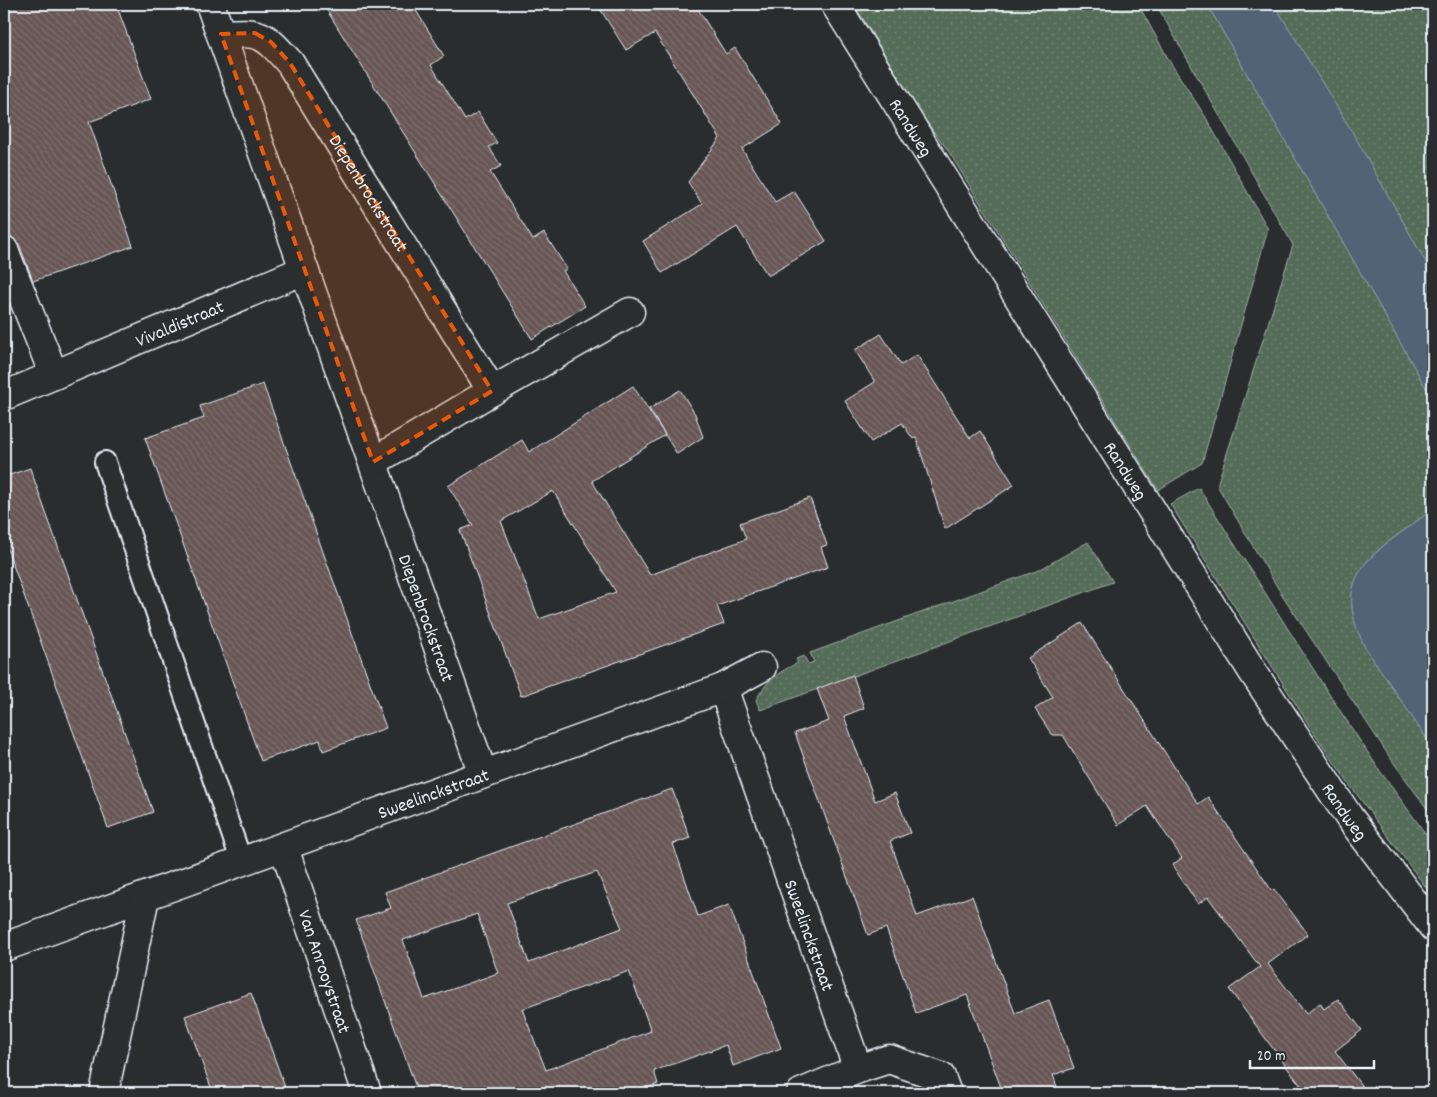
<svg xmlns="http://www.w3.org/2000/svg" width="1437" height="1097" viewBox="0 0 1437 1097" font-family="Dekko,sans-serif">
  <defs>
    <pattern id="grass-dots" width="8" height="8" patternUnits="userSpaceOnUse" patternTransform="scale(1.25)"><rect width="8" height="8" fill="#556c58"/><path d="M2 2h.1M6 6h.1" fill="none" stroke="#6d8171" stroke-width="1.8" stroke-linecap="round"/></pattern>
    <pattern id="building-back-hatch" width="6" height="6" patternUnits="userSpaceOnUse" patternTransform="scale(1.25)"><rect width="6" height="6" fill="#685656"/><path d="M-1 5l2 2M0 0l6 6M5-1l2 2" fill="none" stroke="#7e6f6f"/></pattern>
  </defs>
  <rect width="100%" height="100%" fill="#2a2d2e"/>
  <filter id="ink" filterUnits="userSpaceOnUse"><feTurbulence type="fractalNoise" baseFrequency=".02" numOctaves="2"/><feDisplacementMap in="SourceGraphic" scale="10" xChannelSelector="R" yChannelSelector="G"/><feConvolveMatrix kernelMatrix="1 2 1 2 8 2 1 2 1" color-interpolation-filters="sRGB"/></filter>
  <g filter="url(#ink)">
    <!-- grass -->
    <g fill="url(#grass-dots)" stroke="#9eaea8">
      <path d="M854,4H1138L1170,62L1205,116L1268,229L1202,463L1158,490L947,149L922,116Z"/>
      <path d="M1156,4H1207L1433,400V509C1380,550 1326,570 1365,647L1433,748V817L1391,759L1279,590L1218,487V482L1293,245Z"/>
      <path d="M1274,4H1433V275L1354,135Z"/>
      <path d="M1199,488L1329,694L1380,771L1433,844V897L1349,784L1309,725L1170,504Z"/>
      <path d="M1088,542L1113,582L760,710L756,700C766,681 778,672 798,663L796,659L804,656L808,664L814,662L810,653L1039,570Z"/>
    </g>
    <!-- water -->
    <g fill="#516474" stroke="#8d9ca9">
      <path d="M1207,4H1274L1354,135L1433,275V400Z"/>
      <path d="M1433,509V748L1365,647C1326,570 1380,551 1433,509Z"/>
    </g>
    <!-- building -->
    <g fill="url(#building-back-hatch)" stroke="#e8f1f8" fill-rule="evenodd">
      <path d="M4,4H116L151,99L89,122L133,246L33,281L19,244L10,236L4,219Z"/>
      <path d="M323,4H412L444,56L431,65L465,120L478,112L497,143L489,147L501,166L490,172L533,240L544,233L567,269L563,271L585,306L532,339Z"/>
      <path d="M597,4H700L696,6L726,54L735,48L782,124L742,149L775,202L794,191L826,241L768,276L737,227L662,273L643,241L702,204L688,182L720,138L655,33L626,50Z"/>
      <path d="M881,334L901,365L917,355L970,438L980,431L1014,485L945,529L916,437L913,439L902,423L871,442L845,401L875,382L855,350Z"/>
      <path d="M263,384L386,728L323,751L320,740L261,761L145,438L204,418L200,406Z"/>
      <path d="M633,386L665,435L592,481L650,575L746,539L740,523L810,498L827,545L821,547L828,567L717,606L724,624L521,696L460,530L473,525L448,486L522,440L529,452ZM553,491L616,592L539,619L501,521Z"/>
      <path d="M680,390L695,414L703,437L677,454L649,409Z"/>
      <path d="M30,468L153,812L108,828L4,540V477Z"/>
      <path d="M1082,623L1198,804L1208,797L1272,891L1274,889L1308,934L1268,964L1306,1014L1320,1003L1324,1009L1338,999L1362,1030L1335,1051L1367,1093H1306L1229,989L1260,967L1208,897L1198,904L1172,865L1182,858L1147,806L1118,825L1063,735H1052L1035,709L1053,697L1028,658Z"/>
      <path d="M853,675L864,708L844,716L875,801L895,793L910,833L890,841L917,916L972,896L1015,1013L1049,1000L1074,1068L1053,1075L1059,1093H1003L967,995L916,1013L886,928L868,935L795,733L829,721L817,689Z"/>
      <path d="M672,789L690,838L673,844L698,916L729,905L781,1048L733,1066L726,1045L654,1071L658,1084L634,1093H418L356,920L391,908L385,892ZM597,872L622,928L529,963L507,903ZM477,914L498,973L424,999L403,940ZM629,971L651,1031L546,1070L522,1009Z"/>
      <path d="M251,993L287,1093H213L185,1016Z"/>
    </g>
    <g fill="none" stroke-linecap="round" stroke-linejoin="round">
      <defs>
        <path id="lane" d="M105,462L242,863"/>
        <g id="street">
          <path id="s1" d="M210,4L483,774"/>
          <path id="s2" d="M221,34C262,32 262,32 290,63L492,391L373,462"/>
          <path d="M4,250L54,375"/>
          <path d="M492,391L630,312"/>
          <path id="s3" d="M4,396L304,270"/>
          <path id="s4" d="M723,688L858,1069"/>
          <path id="s5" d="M284,848L367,1093"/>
          <path id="s6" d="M4,947L723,688L762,667"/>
          <path d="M104,1093L145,897"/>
          <path d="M801,1093L858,1069L889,1059L941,1077L947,1093"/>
        </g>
        <g id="secondary">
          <path id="s7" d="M835,4L1253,672L1349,817L1433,927"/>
        </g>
      </defs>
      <!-- lane casing -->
      <use href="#lane" stroke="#e8f1f8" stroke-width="24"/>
      <!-- street casing -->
      <use href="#street" stroke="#e8f1f8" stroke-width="31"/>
      <!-- secondary casing -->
      <use href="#secondary" stroke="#e8f1f8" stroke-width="31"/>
      <!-- lane -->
      <use href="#lane" stroke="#2a2d2e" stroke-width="20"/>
      <!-- street -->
      <use href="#street" stroke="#2a2d2e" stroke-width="28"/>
      <!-- secondary -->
      <use href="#secondary" stroke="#2a2d2e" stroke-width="28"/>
    </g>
  </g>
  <!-- marked area -->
  <path fill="#e8590c" fill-opacity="0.2" stroke="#e8590c" stroke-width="4" stroke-dasharray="10 6" stroke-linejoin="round" d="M255,33L271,42L290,63L492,391L373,462L221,34Z"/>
  <g text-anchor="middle" stroke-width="4" stroke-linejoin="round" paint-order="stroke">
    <!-- street labels -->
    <g font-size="19" fill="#e8f1f8" stroke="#2a2d2e">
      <text dy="7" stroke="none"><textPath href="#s7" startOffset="145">Randweg</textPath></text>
      <text dy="7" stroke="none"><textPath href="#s2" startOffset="232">Diepenbrockstraat</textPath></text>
      <text dy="7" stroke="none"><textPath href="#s3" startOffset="190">Vivaldistraat</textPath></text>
      <text dy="7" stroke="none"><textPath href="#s7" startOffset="550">Randweg</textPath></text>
      <text dy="7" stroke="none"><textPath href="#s1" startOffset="651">Diepenbrockstraat</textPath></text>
      <text dy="7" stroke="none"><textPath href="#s6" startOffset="456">Sweelinckstraat</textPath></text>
      <text dy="7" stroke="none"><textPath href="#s7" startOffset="955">Randweg</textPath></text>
      <text dy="7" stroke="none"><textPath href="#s4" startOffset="262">Sweelinckstraat</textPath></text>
      <text dy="7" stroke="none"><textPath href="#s5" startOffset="130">Van Anrooystraat</textPath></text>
    </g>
  </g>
  <!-- margin -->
  <rect width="1437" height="1097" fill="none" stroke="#2a2d2e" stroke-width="20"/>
  <rect x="10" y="10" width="1417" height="1077" fill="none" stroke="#e8f1f8" stroke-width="2" filter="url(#ink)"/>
  <!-- scale -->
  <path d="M1250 1060v8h124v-8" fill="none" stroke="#e8f1f8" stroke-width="2.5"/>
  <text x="1257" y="1060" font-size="15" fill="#e8f1f8" stroke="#2a2d2e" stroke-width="4" paint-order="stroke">20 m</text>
</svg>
